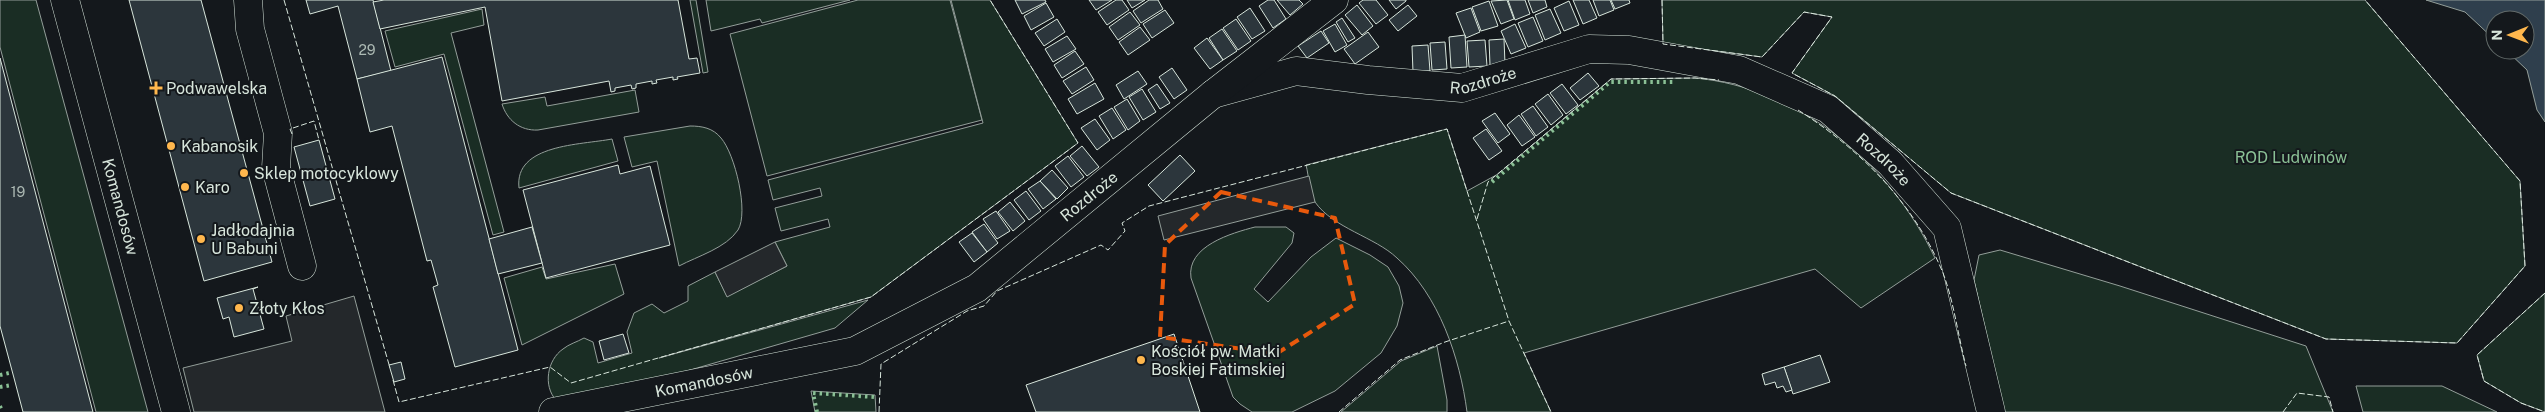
<svg xmlns="http://www.w3.org/2000/svg" width="2545" height="412" viewBox="0 0 2545 412" font-family="'Public Sans',sans-serif">
  <rect width="100%" height="100%" fill="#14181c"/>
  <!-- green -->
  <g fill="#1a2d24" stroke="#939e99">
    <path d="M0,0H36L148,412H96L0,47Z"/>
    <path d="M690,0H696L708,72L703,73Z"/>
    <path d="M706,0H850L762,23L760,19L711,31Z"/>
    <path d="M858,0H950L982,120L767,176L730,34Z"/>
    <path d="M951,0H990L1078,143L871,297L659,358L868,300L835,328L573,404L556,400C543,386 547,360 563,349C569,344 577,342 584,338L593,342L598,363L632,353L627,332L634,313L652,304L664,313L688,301V286L715,272L727,296L787,266L775,242L830,227L828,219L781,231L775,208L822,196L820,188L773,200L768,180L983,123Z"/>
    <path d="M1662,0H2365L2520,181L2525,266L2457,343L2326,339L1951,193L1835,96L1792,73L1832,17L1804,12L1762,57L1663,44Z"/>
    <path d="M482,9L484,25L451,33L504,232L493,235L444,54L395,67L385,31Z"/>
    <path d="M1695,78C1801,88 1890,164 1935,258L1861,308L1815,269L1524,353L1551,412H1467C1460,358 1439,295 1397,258C1375,237 1333,228 1315,202C1309,193 1309,176 1306,165L1447,129L1467,191L1498,174L1611,79Z"/>
    <path d="M635,90L639,112L538,130C520,131 507,120 502,104L545,97L547,106Z"/>
    <path d="M690,126C702,126 713,128 721,138C735,154 749,212 738,230C726,248 698,256 679,266L657,161L632,167L624,137Z"/>
    <path d="M612,139L618,161L519,188C514,144 581,145 612,139Z"/>
    <path d="M1255,227H1286L1294,233L1292,243L1254,289L1268,302L1311,257L1336,238L1370,255L1388,267L1399,286L1403,303L1397,326L1381,353L1335,391L1292,412H1252L1240,404L1233,397L1191,278C1186,246 1232,233 1255,227Z"/>
    <path d="M2000,250L2120,286L2306,346L2333,412H2004L1974,280L1979,255Z"/>
    <path d="M615,264L624,294L522,345L504,278L542,267L546,279Z"/>
    <path d="M2545,293V412L2521,403L2484,381L2477,355Z"/>
    <path d="M1437,346L1447,400V412H1341L1401,361Z"/>
    <path d="M2356,386H2442L2497,412H2363Z"/>
    <path d="M811,391L875,395L876,412H815Z"/>
  </g>
  <!-- parking -->
  <g fill="#24282b" stroke="#939e99">
    <path d="M1309,176L1315,202L1164,240L1158,216Z"/>
    <path d="M775,242L787,266L727,297L715,272Z"/>
    <path d="M354,296L385,412H194L183,368L292,341L286,316Z"/>
  </g>
  <!-- water -->
  <path fill="#2f3f4d" stroke="#939e99" d="M2426,0H2545V122L2537,110L2527,70L2506,50H2525V20H2495V40L2465,12Z"/>
  <!-- building -->
  <g fill="#2c363c" stroke="#d8e6dc">
    <path d="M129,0H201L272,262L204,281Z"/>
    <path d="M306,0H373L391,71L357,79L338,6L310,14Z"/>
    <path d="M384,0H678L689,59L697,58L700,73L677,77L678,79L673,80V77L656,80L657,83L652,84V81L636,84V88L632,89L631,85L615,88V91L611,92L609,81L502,101L485,7L380,29L373,2Z"/>
    <path d="M1015,0H1045L1046,2L1022,14Z"/>
    <path d="M1089,0H1112L1096,10Z"/>
    <path d="M1116,0H1122L1129,10L1107,25L1098,12Z"/>
    <path d="M1127,0H1145L1132,8Z"/>
    <path d="M1149,0H1158L1163,9L1141,23L1133,11Z"/>
    <path d="M1268,0H1274L1286,19L1273,28L1259,6Z"/>
    <path d="M1277,0H1299L1303,4L1290,15Z"/>
    <path d="M1363,0H1376L1388,15L1376,24L1359,3Z"/>
    <path d="M1389,0H1406V1L1396,9Z"/>
    <path d="M1507,0L1514,19L1501,24L1491,1Z"/>
    <path d="M1508,0H1525L1530,14L1515,20Z"/>
    <path d="M1528,0H1545L1547,7L1533,13Z"/>
    <path d="M1573,0H1589L1597,18L1583,24Z"/>
    <path d="M1593,0H1610L1614,10L1599,16Z"/>
    <path d="M1611,0H1629L1630,3L1615,9Z"/>
    <path d="M1489,1L1498,26L1481,31L1472,7Z"/>
    <path d="M1569,1L1579,25L1564,31L1554,8Z"/>
    <path d="M1046,3L1054,17L1031,30L1024,16Z"/>
    <path d="M1357,5L1373,26L1362,35L1345,15Z"/>
    <path d="M1408,5L1417,16L1398,31L1389,20Z"/>
    <path d="M1250,8L1265,31L1252,39L1237,17Z"/>
    <path d="M1471,8L1480,32L1466,38L1456,13Z"/>
    <path d="M1550,9L1561,33L1545,40L1535,15Z"/>
    <path d="M1165,10L1174,23L1152,38L1143,24Z"/>
    <path d="M1130,12L1140,25L1118,40L1109,27Z"/>
    <path d="M1533,17L1543,41L1528,47L1518,23Z"/>
    <path d="M1342,18L1355,38L1348,42L1336,22Z"/>
    <path d="M1057,19L1065,32L1044,46L1035,33Z"/>
    <path d="M1236,19L1251,41L1238,50L1223,28Z"/>
    <path d="M1335,24L1347,45L1335,52L1323,31Z"/>
    <path d="M1515,24L1526,48L1511,54L1501,31Z"/>
    <path d="M1140,27L1150,40L1128,55L1119,42Z"/>
    <path d="M1222,29L1237,51L1223,60L1209,38Z"/>
    <path d="M1321,31L1329,43L1307,58L1298,46Z"/>
    <path d="M1368,32L1379,47L1355,64L1344,49Z"/>
    <path d="M1465,35L1467,67L1451,68L1449,37Z"/>
    <path d="M1067,36L1076,49L1053,62L1045,49Z"/>
    <path d="M1207,38L1223,60L1210,69L1194,48Z"/>
    <path d="M1504,39L1505,64L1490,65L1489,40Z"/>
    <path d="M1485,40L1487,66L1469,67L1467,41Z"/>
    <path d="M1445,42L1447,69L1432,70L1430,43Z"/>
    <path d="M1428,45L1430,71L1413,72L1412,46Z"/>
    <path d="M1075,51L1084,64L1062,78L1054,65Z"/>
    <path d="M442,57L518,350L455,367L433,287L438,285L431,260L427,261L392,126L370,132L357,79Z"/>
    <path d="M0,58L93,412H23L14,378L0,326Z"/>
    <path d="M1086,67L1094,80L1072,94L1063,81Z"/>
    <path d="M1172,68L1187,90L1174,99L1159,77Z"/>
    <path d="M1138,71L1147,84L1124,99L1116,85Z"/>
    <path d="M1588,73L1599,86L1580,100L1570,88Z"/>
    <path d="M1095,83L1104,99L1077,114L1068,99Z"/>
    <path d="M1157,84L1170,103L1160,109L1148,90Z"/>
    <path d="M1562,84L1578,105L1566,114L1550,93Z"/>
    <path d="M1142,89L1156,112L1143,120L1129,97Z"/>
    <path d="M1548,94L1563,115L1551,125L1535,104Z"/>
    <path d="M1127,99L1140,121L1128,130L1114,107Z"/>
    <path d="M1533,106L1548,127L1536,136L1521,114Z"/>
    <path d="M1112,108L1126,130L1113,139L1099,116Z"/>
    <path d="M1495,113L1510,134L1498,143L1482,121Z"/>
    <path d="M1519,115L1535,137L1522,146L1507,125Z"/>
    <path d="M1095,119L1110,140L1097,150L1081,128Z"/>
    <path d="M1486,129L1502,151L1489,160L1473,138Z"/>
    <path d="M319,140L335,199L310,206L294,147Z"/>
    <path d="M1082,146L1099,167L1087,176L1070,156Z"/>
    <path d="M1180,155L1195,171L1163,201L1148,185Z"/>
    <path d="M1068,156L1084,177L1071,187L1055,166Z"/>
    <path d="M618,165L620,174L650,166L670,245L546,278L523,190Z"/>
    <path d="M1052,170L1068,188L1057,199L1040,181Z"/>
    <path d="M1040,181L1056,199L1043,209L1028,189Z"/>
    <path d="M1026,191L1041,211L1029,220L1014,200Z"/>
    <path d="M1010,202L1025,221L1013,231L998,212Z"/>
    <path d="M996,211L1010,231L997,239L983,219Z"/>
    <path d="M984,224L998,243L987,252L972,232Z"/>
    <path d="M532,227L542,263L498,274L489,239Z"/>
    <path d="M972,233L987,252L974,262L959,242Z"/>
    <path d="M258,287L253,289L264,329L234,337L229,317L223,319L217,298Z"/>
    <path d="M623,334L629,353L604,360L599,341Z"/>
    <path d="M1174,334L1200,412H1036L1026,385Z"/>
    <path d="M1820,355L1830,382L1793,394L1784,367Z"/>
    <path d="M401,362L405,379L394,382L389,365Z"/>
    <path d="M1784,367L1792,390L1786,392L1783,386L1777,388L1775,382L1765,385L1762,374Z"/>
  </g>
  <g fill="none" stroke-linecap="round" stroke-linejoin="round">
    <defs>
      <g id="minor">
        <path id="s1" d="M65,0L176,412"/>
        <path d="M248,0L250,29L278,133L276,168L302,266"/>
        <path id="s2" d="M1213,94L1296,71L1368,80L1462,88L1589,49L1629,50L1739,70L1828,109L1890,163L1947,228L1991,412"/>
        <path id="s3" d="M553,412L855,351L977,288L1213,94L1334,0"/>
      </g>
    </defs>
    <!-- minor casing -->
    <use href="#minor" stroke="#d8e6dc" stroke-width="29"/>
    <!-- minor -->
    <use href="#minor" stroke="#14181c" stroke-width="28"/>
    <!-- hedge -->
    <g stroke="#8ac095" stroke-width="4" stroke-dasharray="2.5 4" stroke-linecap="butt">
      <path d="M1492,182L1610,82H1676"/>
      <path d="M0,375L9,373"/>
      <path d="M0,387L12,385"/>
      <path d="M0,406L2,412"/>
      <path d="M817,412L813,393L874,397"/>
    </g>
    <!-- fence -->
    <g stroke="#d8e6dc" stroke-width="1" stroke-dasharray="6 2.5" stroke-linecap="butt">
      <path d="M284,0L390,368"/>
      <path d="M1662,0L1663,44L1762,57L1804,12L1832,17L1792,73L1835,96L1951,193L2326,339L2457,343L2525,266L2520,181L2365,0"/>
      <path d="M1798,110C1861,150 1914,203 1943,273C1954,302 1958,336 1966,366"/>
      <path d="M292,134L290,129L314,121L319,140"/>
      <path d="M1477,219L1488,182L1611,79L1695,78L1719,80"/>
      <path d="M2545,293L2477,355L2484,381L2521,403L2545,412"/>
      <path d="M393,380L399,402L550,367L571,383L871,297L1078,143L990,0"/>
      <path d="M879,412L881,364L967,311L984,306L997,291L1101,245L1108,250L1125,231L1122,223L1149,206L1447,129L1509,321L1551,412"/>
      <path d="M1339,412L1400,360L1445,342L1509,321"/>
      <path d="M2283,412L2297,393L2329,397L2333,412"/>
    </g>
  </g>
  <!-- marked area -->
  <path fill="none" stroke="#e8590c" stroke-width="4" stroke-dasharray="10 6" stroke-linejoin="round" d="M1221,192L1335,218L1355,304L1276,354L1160,337L1165,245Z"/>
  <!-- markers -->
  <g fill="#ffb74d" stroke="#14181c" stroke-width="2">
    <path d="M153.5 80.5h5v5h5v5h-5v5h-5v-5h-5v-5h5z"/>
    <circle cx="171" cy="146" r="5"/>
    <circle cx="244" cy="173" r="5"/>
    <circle cx="185" cy="187" r="5"/>
    <circle cx="201" cy="239" r="5"/>
    <circle cx="239" cy="308" r="5"/>
    <circle cx="1141" cy="360" r="5"/>
  </g>
  <g text-anchor="middle" stroke-width="4" stroke-linejoin="round" paint-order="stroke">
    <!-- number labels -->
    <g font-size="14" fill="#adbab4">
      <text x="367" y="55">29</text>
      <text x="18" y="197">19</text>
    </g>
    <!-- street labels -->
    <g font-size="16" fill="#d8e6dc" stroke="#14181c">
      <text dy="6" stroke="none"><textPath href="#s2" startOffset="275">Rozdroże</textPath></text>
      <text dy="6" stroke="none"><textPath href="#s2" startOffset="710">Rozdroże</textPath></text>
      <text dy="6" stroke="none"><textPath href="#s3" startOffset="590">Rozdroże</textPath></text>
      <text dy="6" stroke="none"><textPath href="#s1" startOffset="214">Komandosów</textPath></text>
      <text dy="6" stroke="none"><textPath href="#s3" startOffset="154">Komandosów</textPath></text>
    </g>
    <!-- poi labels -->
    <g font-size="16" fill="#d8e6dc" stroke="#14181c" text-anchor="start">
      <text x="166" y="94">Podwawelska</text>
      <text x="181" y="152">Kabanosik</text>
      <text x="254" y="179">Sklep motocyklowy</text>
      <text x="195" y="193">Karo</text>
      <text x="211" y="236">Jadłodajnia<tspan x="211" dy="18">U Babuni</tspan></text>
      <text x="249" y="314">Złoty Kłos</text>
      <text x="1151" y="357">Kościół pw. Matki<tspan x="1151" dy="18">Boskiej Fatimskiej</tspan></text>
    </g>
    <!-- park labels -->
    <g font-size="16" fill="#8ac095" stroke="#14181c">
      <text x="2291" y="163">ROD Ludwinów</text>
    </g>
  </g>
  <!-- north arrow -->
  <g transform="translate(2510 35) rotate(269)"><circle r="24" fill="#14181c" stroke="#626a69"/>
  <path d="M0-4L9 19L0 12L-9 19Z" fill="#ffb74d"/>
  <text y="-8" font-size="14" font-weight="bold" text-anchor="middle" fill="#d8e6dc">N</text>
  </g>
</svg>
